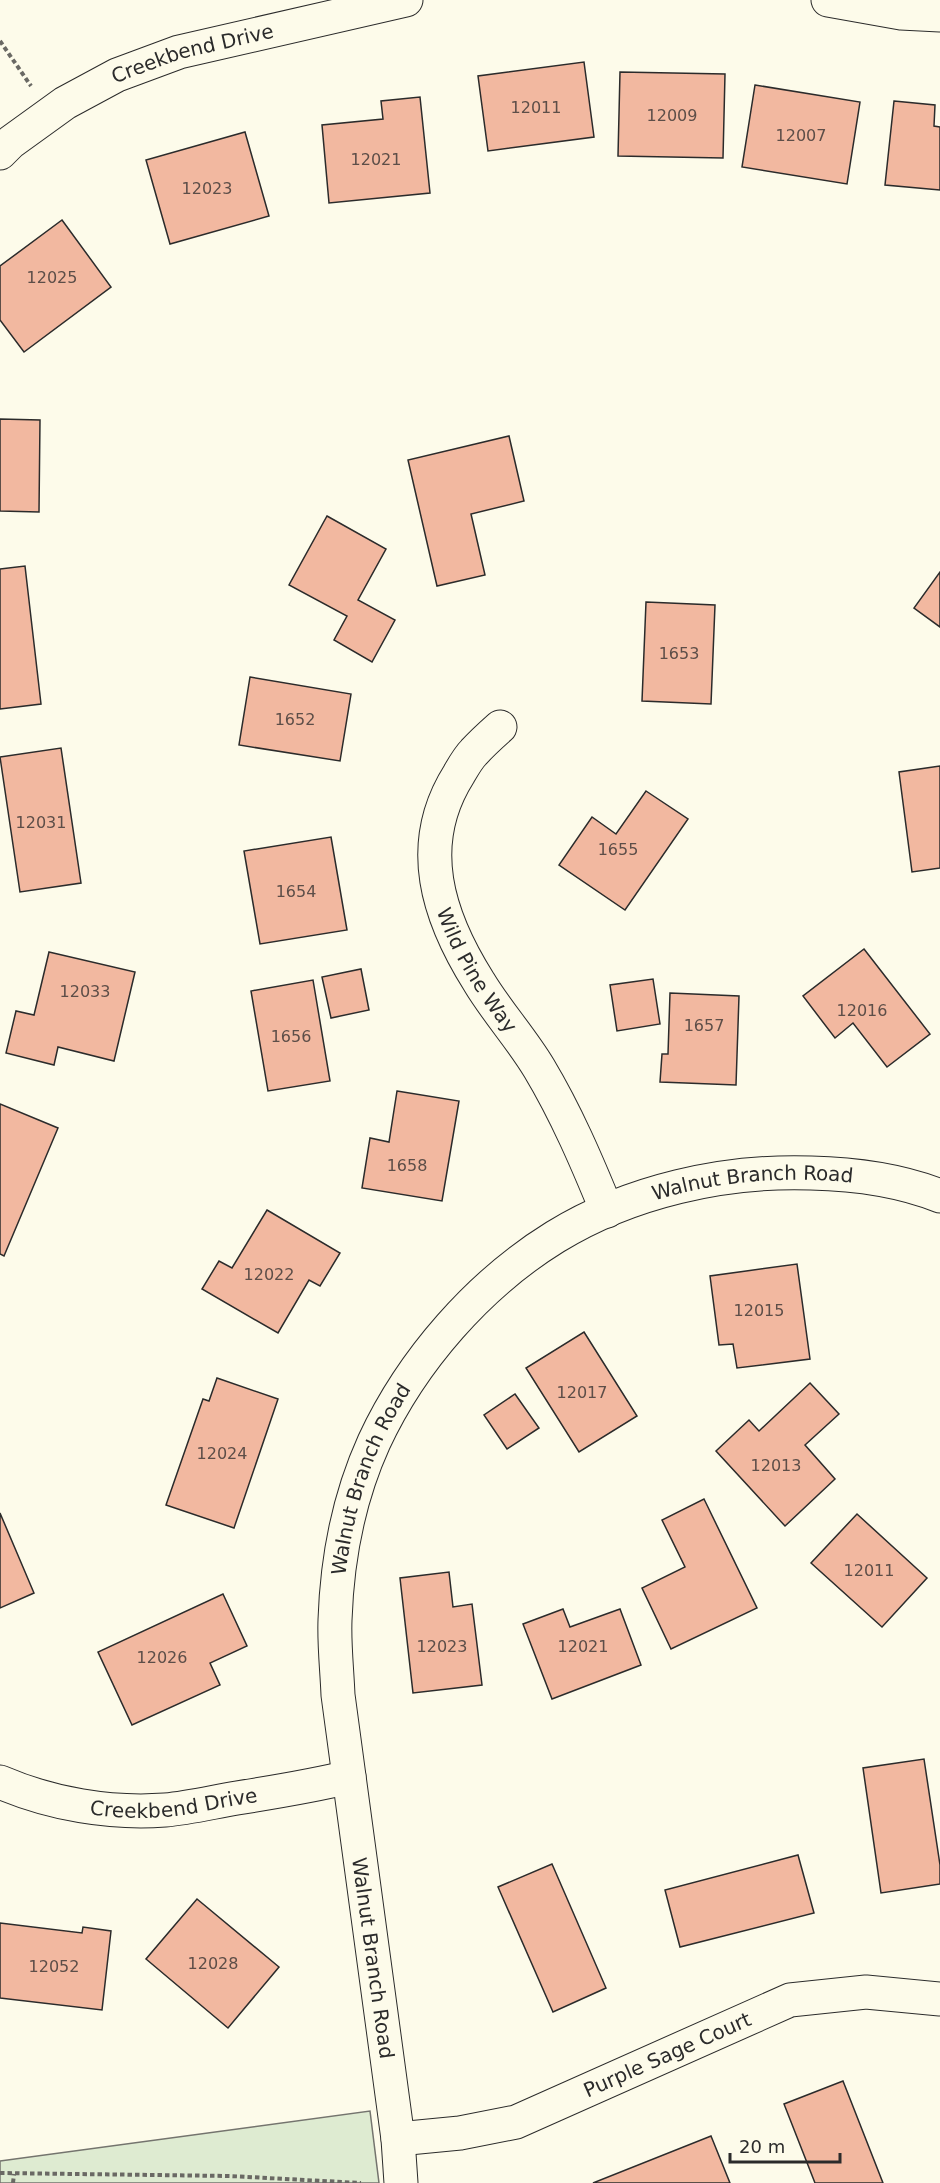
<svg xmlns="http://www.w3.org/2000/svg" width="940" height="2183" viewBox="0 0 940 2183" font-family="'DejaVu Sans',sans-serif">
  <rect width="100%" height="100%" fill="#fdfbea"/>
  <!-- green -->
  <path fill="#deebd1" stroke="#74746e" stroke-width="1.5" d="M370,2111L379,2183H0V2161Z"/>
  <!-- building -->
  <g fill="#f2b8a0" stroke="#2b2b2b" stroke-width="1.5">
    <path d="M584,62L594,137L488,151L478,76Z"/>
    <path d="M620,72L725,74L723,158L618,156Z"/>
    <path d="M755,85L860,102L847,184L742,167Z"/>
    <path d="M420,97L430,193L329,203L322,125L383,119L381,101Z"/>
    <path d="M894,101L935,105L934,126L940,127V190L885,185Z"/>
    <path d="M245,132L269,216L170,244L146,160Z"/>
    <path d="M62,220L111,287L24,352L0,320V266Z"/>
    <path d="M0,419L40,420L39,512L0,511Z"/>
    <path d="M509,436L524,501L471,514L485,575L437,586L408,460Z"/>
    <path d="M327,516L386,549L358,600L395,620L372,662L334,640L347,616L289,585Z"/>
    <path d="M25,566L41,704L0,709V569Z"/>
    <path d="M940,572V627L914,608Z"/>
    <path d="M646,602L715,605L711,704L642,701Z"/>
    <path d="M250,677L351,694L340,761L239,745Z"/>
    <path d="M61,748L81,883L20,892L0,757Z"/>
    <path d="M940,766V868L912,872L899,772Z"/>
    <path d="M646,791L688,819L625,910L559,865L592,817L616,834Z"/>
    <path d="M331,837L347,930L260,944L244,851Z"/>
    <path d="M864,949L930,1034L887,1067L853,1023L835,1038L803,996Z"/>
    <path d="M49,952L135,972L114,1061L58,1047L54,1065L6,1053L16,1011L34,1015Z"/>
    <path d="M361,969L369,1010L331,1018L322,977Z"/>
    <path d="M653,979L660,1024L617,1031L610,985Z"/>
    <path d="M313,980L330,1081L268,1091L251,991Z"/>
    <path d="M670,993L739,996L736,1085L660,1082L662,1054H668Z"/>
    <path d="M397,1091L459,1101L442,1201L362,1188L370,1138L389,1142Z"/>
    <path d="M0,1104L58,1128L4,1256L0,1254Z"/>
    <path d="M267,1210L340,1253L320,1286L309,1280L278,1333L202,1289L219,1261L232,1268Z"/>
    <path d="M797,1264L810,1359L737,1368L733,1344L719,1345L710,1276Z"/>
    <path d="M584,1332L637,1416L579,1452L526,1368Z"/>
    <path d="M217,1378L278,1399L234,1528L166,1505L203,1399L209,1401Z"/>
    <path d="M810,1383L839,1414L805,1445L835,1479L785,1526L716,1451L749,1420L759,1431Z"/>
    <path d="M515,1394L539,1428L507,1449L484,1415Z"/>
    <path d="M704,1499L757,1608L671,1649L642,1588L685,1567L662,1520Z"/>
    <path d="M0,1513L34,1593L0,1608Z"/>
    <path d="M857,1514L927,1578L882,1627L811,1563Z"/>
    <path d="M449,1572L453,1607L472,1604L482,1685L413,1693L400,1578Z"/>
    <path d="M223,1594L247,1646L210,1663L220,1685L132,1725L98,1652Z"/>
    <path d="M563,1609L570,1627L620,1609L641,1665L552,1699L523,1624Z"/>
    <path d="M924,1759L940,1865V1884L881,1893L863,1768Z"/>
    <path d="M798,1855L814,1913L680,1947L665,1890Z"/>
    <path d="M552,1864L606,1988L553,2012L498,1887Z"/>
    <path d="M197,1899L279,1967L228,2028L146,1959Z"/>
    <path d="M0,1923L82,1933L83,1927L111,1931L102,2010L0,1998Z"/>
    <path d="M843,2081L883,2183H815L784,2104Z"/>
    <path d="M711,2136L730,2183H593Z"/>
  </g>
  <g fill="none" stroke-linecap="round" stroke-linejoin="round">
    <defs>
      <g id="street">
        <path d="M828,0L901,13L940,15"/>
        <path id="s1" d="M0,153L11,142L65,103L117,75L179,52L406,0"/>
        <path id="s2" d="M500,727C491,735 482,743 474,752C468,758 463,767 459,774C414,845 438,917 479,982C497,1012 521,1038 539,1068C566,1113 587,1162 607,1211"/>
        <path id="s3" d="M0,1782C51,1804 110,1814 165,1810C189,1808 213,1802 237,1798C275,1792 312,1786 349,1777"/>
        <path id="s4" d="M398,2139L460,2133L516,2122L790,2000L866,1992L940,1999"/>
        <path id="s5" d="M401,2183L398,2139L338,1695C337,1670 334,1644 335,1620C337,1560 349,1497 374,1442C412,1360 479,1284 555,1237C630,1191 724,1170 811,1173C854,1174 900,1180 940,1196"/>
      </g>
    </defs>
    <!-- street casing -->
    <use href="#street" stroke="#2b2b2b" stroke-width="35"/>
    <!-- path -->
    <g stroke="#6a6964" stroke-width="4" stroke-dasharray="4.5 3" stroke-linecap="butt">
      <path d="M0,41L31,86"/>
      <path d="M0,2173L230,2176L361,2183"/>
      <path d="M13,2183L14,2174"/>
    </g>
    <!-- street -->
    <use href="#street" stroke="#fdfbea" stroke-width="33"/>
  </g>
  <g text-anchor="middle" stroke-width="4.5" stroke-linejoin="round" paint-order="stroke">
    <!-- number labels -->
    <g font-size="16" fill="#5d4e48">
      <text x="536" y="113">12011</text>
      <text x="672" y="121">12009</text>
      <text x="801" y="141">12007</text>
      <text x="376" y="165">12021</text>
      <text x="207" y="194">12023</text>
      <text x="52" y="283">12025</text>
      <text x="679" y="659">1653</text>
      <text x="295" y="725">1652</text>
      <text x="41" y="828">12031</text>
      <text x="618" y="855">1655</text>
      <text x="296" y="897">1654</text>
      <text x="85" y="997">12033</text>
      <text x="862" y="1016">12016</text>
      <text x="704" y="1031">1657</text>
      <text x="291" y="1042">1656</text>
      <text x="407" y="1171">1658</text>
      <text x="269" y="1280">12022</text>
      <text x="759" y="1316">12015</text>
      <text x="582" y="1398">12017</text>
      <text x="222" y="1459">12024</text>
      <text x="776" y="1471">12013</text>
      <text x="869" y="1576">12011</text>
      <text x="442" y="1652">12023</text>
      <text x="583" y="1652">12021</text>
      <text x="162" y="1663">12026</text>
      <text x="213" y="1969">12028</text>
      <text x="54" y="1972">12052</text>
    </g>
    <!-- street labels -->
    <g font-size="20" fill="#2b2b2b" stroke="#fdfbea">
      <text dy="7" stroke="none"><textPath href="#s1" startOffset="220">Creekbend Drive</textPath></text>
      <text dy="7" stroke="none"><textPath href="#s2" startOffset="273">Wild Pine Way</textPath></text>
      <text dy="7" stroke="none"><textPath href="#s5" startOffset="1236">Walnut Branch Road</textPath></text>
      <text dy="7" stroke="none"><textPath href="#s5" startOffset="714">Walnut Branch Road</textPath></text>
      <text dy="7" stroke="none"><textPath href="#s3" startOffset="178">Creekbend Drive</textPath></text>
      <text transform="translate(373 1958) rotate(82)" y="7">Walnut Branch Road</text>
      <text dy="7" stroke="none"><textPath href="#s4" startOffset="285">Purple Sage Court</textPath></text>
    </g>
  </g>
  <!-- scale -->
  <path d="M730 2153v9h110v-9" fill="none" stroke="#2b2b2b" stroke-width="3"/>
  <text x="739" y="2153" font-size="18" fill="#2b2b2b" stroke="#fdfbea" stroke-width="4.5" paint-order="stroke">20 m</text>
</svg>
